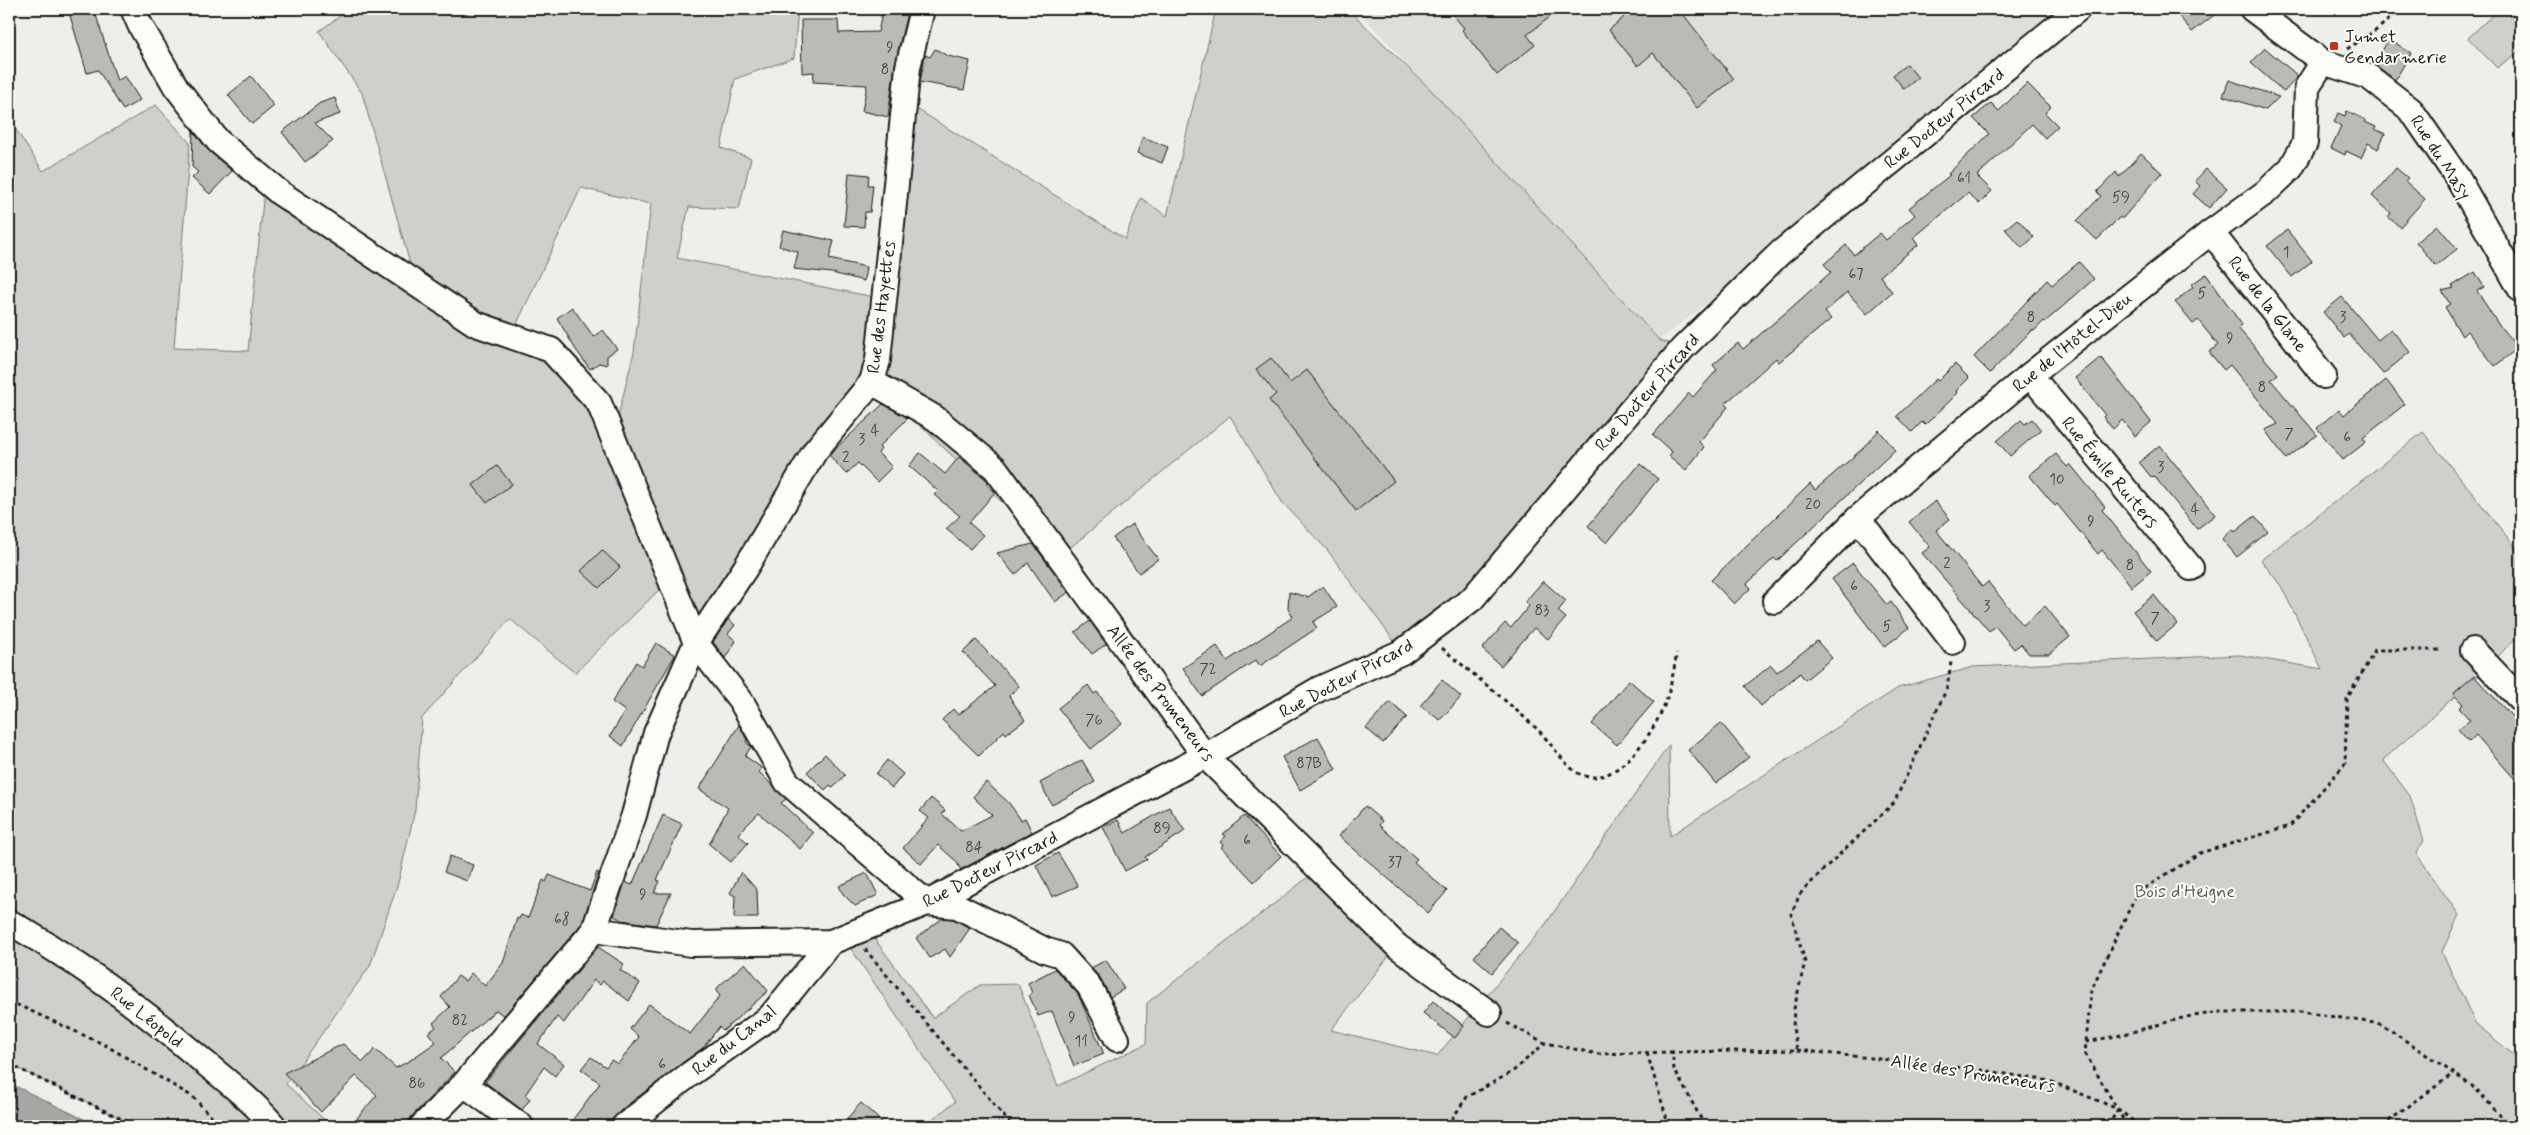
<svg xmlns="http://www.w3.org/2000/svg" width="2530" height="1135" viewBox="0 0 2530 1135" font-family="Mynerve,sans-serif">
  <rect width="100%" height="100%" fill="#f0eeea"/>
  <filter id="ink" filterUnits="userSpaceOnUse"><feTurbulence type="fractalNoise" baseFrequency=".02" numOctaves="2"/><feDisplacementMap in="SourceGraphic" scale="10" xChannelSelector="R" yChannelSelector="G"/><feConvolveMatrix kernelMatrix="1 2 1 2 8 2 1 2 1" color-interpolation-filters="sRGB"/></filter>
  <g filter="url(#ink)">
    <!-- built -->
    <path fill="#e0deda" d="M1357,9H2078L1897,157L1659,340Z"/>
    <!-- green -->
    <g fill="#d0cfcc" stroke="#767674" fill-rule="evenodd">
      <path d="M350,9H798L794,58L735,79L721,148L751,158L739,209L689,207L677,258L874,297L904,101L1125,239L1141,198L1167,216L1216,9H1348L1431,90L1659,340L1683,348L1535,524L1402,652L1328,551L1282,502L1230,416L1060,556L873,382L696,643L655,543L660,589L575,673L510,619L422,718L415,810L398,883L370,966L286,1084L331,1126H136L9,1064V119L43,171L156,105L190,143L174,348L248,351L265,181L507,334L410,264L362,93L319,31ZM581,188L651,204L634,352L613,436L599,403L511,336Z"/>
      <path d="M2499,9H2521V50L2497,68L2468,38Z"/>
      <path d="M2423,432L2521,554V632L2489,666L2383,760L2410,796L2424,841L2416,853L2459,915L2442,952L2475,1023L2521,1061V1126H923L955,1102L843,937L866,927L933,1018L980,985L1018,984L1058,1086L1146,1044L1147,1003L1311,875L1397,946L1331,1030L1437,1056L1545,925L1669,745L1670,836L1898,688L1973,667L2240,655L2322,669L2281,586L2261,560Z"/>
    </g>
    <!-- water -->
    <path fill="#a8a7a3" stroke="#706f6d" d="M9,1083L98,1126H9Z"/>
    <!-- building -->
    <g fill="#bbbab6" stroke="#1c1c1c">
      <path d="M68,9H94L117,81L125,76L140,100L123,110L98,70L87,73Z"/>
      <path d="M883,9H908L895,64L888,117L862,111L867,85L813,82L814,72L802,73L801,20H838L839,33L878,32Z"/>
      <path d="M1448,9H1560L1527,35L1535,45L1497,75L1462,30L1464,28Z"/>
      <path d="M1617,9H1679L1734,79L1697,108L1653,53L1638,66L1609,30L1624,17Z"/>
      <path d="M2173,9H2222L2192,32Z"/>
      <path d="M2389,39L2411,53L2395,80L2374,64Z"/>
      <path d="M2265,48L2298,76L2284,92L2251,63Z"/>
      <path d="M935,49L948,56L970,61L964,90L920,82L925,55L930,57Z"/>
      <path d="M1907,64L1918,78L1904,89L1893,75Z"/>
      <path d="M251,76L274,106L252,124L228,95Z"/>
      <path d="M2229,80L2279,97L2266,110L2223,96Z"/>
      <path d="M2027,83L2051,107L2045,113L2058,126L2045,138L2032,124L1977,176L1992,191L1979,204L1968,193L1913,238L1918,245L1880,276L1892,292L1867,314L1847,292L1825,312L1831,319L1779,362L1776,358L1725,404L1728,407L1699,442L1704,447L1686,470L1669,456L1672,452L1653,435L1689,393L1693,397L1717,370L1713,365L1738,343L1743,349L1791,308L1831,272L1824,264L1846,245L1854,255L1880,233L1886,240L1915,215L1909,208L1950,175L1948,174L1989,134L1973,118L1991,103L1999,111Z"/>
      <path d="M335,98L340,114L315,123L333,141L305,162L282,132L320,103Z"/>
      <path d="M2347,111L2366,120L2365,122L2376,127L2375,129L2385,134L2378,149L2368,143L2361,158L2346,151L2345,155L2331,148L2341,126L2334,122L2338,113L2345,116Z"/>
      <path d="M193,131L209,151L232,171L210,194L192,178L198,172L192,167Z"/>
      <path d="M1143,137L1168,147L1162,163L1137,153Z"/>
      <path d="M2141,153L2162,173L2122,219L2120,217L2097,240L2077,221L2101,196L2097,192L2116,172L2119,177Z"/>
      <path d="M2396,168L2408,178L2405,181L2425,199L2400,227L2388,217L2391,213L2372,196Z"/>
      <path d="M2206,169L2227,188L2209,208L2193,194L2200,186L2195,181Z"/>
      <path d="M849,173L869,175L868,185H873L870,212H865L864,227L844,226Z"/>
      <path d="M2017,219L2034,237L2022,248L2005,229Z"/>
      <path d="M2437,225L2457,249L2436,266L2416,242Z"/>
      <path d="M783,230L834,241L829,259L866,267L864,281L832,273L794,269L798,252L779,246Z"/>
      <path d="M2287,230L2312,261L2292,277L2267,246Z"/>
      <path d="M2079,262L2094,279L2045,322L2044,321L2034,331L2032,330L1990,373L1974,357L2047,280L2052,285Z"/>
      <path d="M2475,272L2484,287L2477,291L2498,324L2518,348L2495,366L2467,331L2462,336L2445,307L2450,304L2442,291L2454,288L2452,286Z"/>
      <path d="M2206,274L2242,325L2238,328L2278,374L2271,380L2317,435L2286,459L2265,430L2278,424L2230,365L2224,370L2209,352L2218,345L2198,320L2193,324L2175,302L2193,287L2191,285Z"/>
      <path d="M2342,297L2378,340L2391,329L2410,352L2383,374L2349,334L2344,338L2323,312Z"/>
      <path d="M572,307L594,337L603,330L617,349L607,356V365L599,363L590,369L576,350L557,318Z"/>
      <path d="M2101,357L2151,422L2135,436L2122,420L2113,429L2103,417L2105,415L2075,378Z"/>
      <path d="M1271,358L1290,383L1307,370L1394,481L1356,511L1269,400L1276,394L1256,369Z"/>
      <path d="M1955,364L1969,378L1956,391L1958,393L1925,425L1922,422L1912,432L1897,416L1936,379L1938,381Z"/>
      <path d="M2386,380L2405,404L2363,438L2366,442L2343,460L2317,428L2339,409L2344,415Z"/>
      <path d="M883,404L908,418L879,447L881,449L878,453L892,467L877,482L858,463L846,474L829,455Z"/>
      <path d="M2032,419L2041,430L2010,456L1997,441L2021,420L2025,424Z"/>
      <path d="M1879,430L1895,450L1777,561L1774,558L1747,584L1751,588L1734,604L1711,580L1810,484L1815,490L1861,450Z"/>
      <path d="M2160,445L2215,515L2197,529L2154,476L2151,477L2139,462Z"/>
      <path d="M920,453L945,474L959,457L988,481L986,484L995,492L969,523L983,535L970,549L946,529L960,516L934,495L938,491L909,466Z"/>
      <path d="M2056,454L2067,467L2070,464L2105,507L2102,510L2151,571L2132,587L2102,550L2098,554L2057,504L2055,506L2029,475Z"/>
      <path d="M1640,464L1658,479L1607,543L1588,526Z"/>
      <path d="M497,466L512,484L487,503L473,485Z"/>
      <path d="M1935,501L1950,519L1936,530L1982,587L1988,582L2023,625L2045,606L2070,637L2049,654H2029L2021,644L2014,649L1995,626L1989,631L1922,553L1930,547L1909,522Z"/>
      <path d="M2255,516L2268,532L2237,557L2222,539L2233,529L2235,532Z"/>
      <path d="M1132,524L1158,559L1139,573L1113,538Z"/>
      <path d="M1033,544L1069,592L1055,602L1028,563L1015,575L997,553Z"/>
      <path d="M602,550L620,567L599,588L581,571Z"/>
      <path d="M1853,563L1887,605L1891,602L1909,628L1884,647L1832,579Z"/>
      <path d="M1543,581L1566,601L1558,611L1566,618L1548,639L1534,628L1501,666L1482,649L1505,623L1511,628L1529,606L1525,602Z"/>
      <path d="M1323,586L1337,607L1313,622L1317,628L1260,666L1256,660L1202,696L1183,668L1217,646L1227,661L1293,617L1288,608L1289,592L1308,597Z"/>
      <path d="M2154,595L2177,624L2157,641L2133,611Z"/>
      <path d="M728,619L735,625L728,634L736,641L725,658L713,642Z"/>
      <path d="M1090,621L1106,644L1092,654L1075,632Z"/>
      <path d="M976,640L1019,686L1009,696L1025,720L1006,734L1004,731L979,756L942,720L953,709L958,715L995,686L963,652Z"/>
      <path d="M1817,641L1832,658L1805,680L1800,673L1761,706L1745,686L1771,665L1777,672Z"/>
      <path d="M656,643L675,655L623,746L610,736L625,711L612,702L636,662L642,666Z"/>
      <path d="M2474,676L2521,726V786L2476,735L2469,742L2458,729L2470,720L2459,708L2463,704L2453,694Z"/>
      <path d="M1442,680L1461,697L1440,720L1420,706Z"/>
      <path d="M1629,680L1654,702L1617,745L1592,724Z"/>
      <path d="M1088,685L1094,694L1097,692L1122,724L1091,749L1058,708Z"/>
      <path d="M1390,702L1407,717L1383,743L1366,728Z"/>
      <path d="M1721,723L1749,757L1716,784L1688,750Z"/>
      <path d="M739,725L747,740L746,742L751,747L745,756L762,768L759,772L786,799L781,803L813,833L800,849L759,813L738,834L748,843L731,862L709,844L728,808L699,789Z"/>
      <path d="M1318,737L1336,769L1300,790L1282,757Z"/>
      <path d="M825,754L845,775L833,788L830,785L825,790L807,772Z"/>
      <path d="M887,760L903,774L892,788L876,774Z"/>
      <path d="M1082,760L1095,782L1052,805L1040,783Z"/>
      <path d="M986,782L1009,803L1021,820L1025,818L1032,832L961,870L956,861L938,845L921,864L903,848L929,818L920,811L931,798L945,810L942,814L961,831L992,815L973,797Z"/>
      <path d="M1365,806L1382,821L1379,825L1417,859L1414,862L1447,891L1428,913L1339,836Z"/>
      <path d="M1169,807L1185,831L1145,857L1147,859L1125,871L1103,827L1118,820L1125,833Z"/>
      <path d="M663,815L682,824L657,880L660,881L654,893H671L656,925L622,920L614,916L625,882L632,885Z"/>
      <path d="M1244,816L1281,856L1254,882L1221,847L1223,845L1220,842L1226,836L1223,834Z"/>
      <path d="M1058,853L1078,886L1052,897L1036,865Z"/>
      <path d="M450,856L473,865L467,881L444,872Z"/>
      <path d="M597,872L599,873L582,923L504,1016L496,1010L441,1058L455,1072L412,1116L406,1126H364L357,1118L377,1095L356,1076L321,1112L284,1073L343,1044L363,1062L375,1049L396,1068L409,1061L436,1042L428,1033L436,1027L433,1023L450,1007L441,997L458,976L465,981L471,973L485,986L503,963L517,918L519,919L521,915L528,918L543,880L546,882L549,875L590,891Z"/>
      <path d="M741,872L757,890L758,918H734L735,896L730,893Z"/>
      <path d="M867,873L878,895L855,906L843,894L839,886Z"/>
      <path d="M943,918L953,919L970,928L950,957L945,949L930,958L916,938Z"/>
      <path d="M1499,927L1518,943L1492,973L1474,957Z"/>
      <path d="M598,947L624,964L620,970L640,983L629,1001L603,981L600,985L594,980L564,1023L557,1017L538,1044L564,1064L555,1076L544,1067L525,1095L530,1099L522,1110L485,1082Z"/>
      <path d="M1106,960L1124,989L1110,997L1101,979L1091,968Z"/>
      <path d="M745,963L768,991L723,1031L719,1027L704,1047L622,1109L608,1126H568L600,1083L581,1069L591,1057L606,1067L611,1060L618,1064L639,1037L630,1029L649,1004L690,1034L720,996L716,991L719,986Z"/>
      <path d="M1055,969L1078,994L1104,1054L1074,1066L1052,1011L1038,1016L1029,995L1032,993L1028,983Z"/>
      <path d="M1433,1001L1464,1026L1455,1038L1423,1013Z"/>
      <path d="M861,1103L886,1126H840Z"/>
    </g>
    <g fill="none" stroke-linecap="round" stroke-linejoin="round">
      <defs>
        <g id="minor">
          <path d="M133,9L140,25L176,87L218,141L280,193L476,324L551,350L599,403L696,643L656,733L634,815L594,930L464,1084L422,1126"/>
          <path d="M922,9L908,67L878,360L872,382L815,451L746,567L696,643L741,701L787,782L927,903L957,906L1045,950L1061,955L1089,986L1117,1039"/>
          <path d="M2252,9L2323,62L2369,77L2411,110L2457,177L2521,290"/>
          <path d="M2211,232L2324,376"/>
          <path d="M2030,375L2191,568"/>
          <path d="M872,382L935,418L995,468L1205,756L1397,946L1489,1013"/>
          <path d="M1858,518L1953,642"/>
          <path d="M1775,601L1858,518L2030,375L2211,232L2266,192L2291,168L2305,143L2307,87L2323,62"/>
          <path d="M2473,650L2521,700"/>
          <path d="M9,922C76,960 139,1007 198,1057C224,1079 252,1100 274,1126"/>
          <path d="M594,930L691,944L831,942L927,903L1205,756L1319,689L1402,652L1472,599L1683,348L1780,253L2078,9"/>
          <path d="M464,1084L521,1126"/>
          <path d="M624,1126L690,1074L769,1018L831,942"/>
        </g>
      </defs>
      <!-- minor casing -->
      <use href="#minor" stroke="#1c1c1c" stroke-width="28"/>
      <!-- path -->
      <g stroke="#1c1c1c" stroke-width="3" stroke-dasharray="4 4" stroke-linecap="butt">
        <path d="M2347,49L2378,29L2400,9"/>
        <path d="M1442,648C1474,675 1507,701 1537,729C1551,742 1566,769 1582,775C1618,789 1656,729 1666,701C1671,686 1674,669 1677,653"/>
        <path d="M865,949L1012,1126"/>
        <path d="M9,1001L105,1045L193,1097L220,1126"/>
        <path d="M1507,1023L1545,1043L1598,1054L1672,1052"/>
        <path d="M2086,1042L2121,1035L2186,1017L2221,1012H2302L2381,1024L2475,1088L2510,1126"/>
        <path d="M1797,1050L1981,1070L2050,1081L2118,1109L2139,1126"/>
        <path d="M1647,1053L1669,1126"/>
        <path d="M9,1064L136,1126"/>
        <path d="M1447,1126L1467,1097L1512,1072L1545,1043"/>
        <path d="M1705,1126L1674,1069L1672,1052L1797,1050L1793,1028L1794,1009L1805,962L1791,914L1800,894L1825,868L1894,803L1947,688L1951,662"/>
        <path d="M2108,1126L2118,1109"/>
        <path d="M2127,1126L2085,1053L2091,990L2137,893L2200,853L2290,826L2345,764L2347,699L2375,650H2441"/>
        <path d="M2382,1126L2454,1073"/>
      </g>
      <!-- minor -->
      <use href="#minor" stroke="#fdfcf7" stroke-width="24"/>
    </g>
  </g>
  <!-- markers -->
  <rect fill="#c8321e" stroke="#fdfcf7" stroke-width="2" x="2329" y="41" width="10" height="10" rx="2.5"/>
  <g text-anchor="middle" stroke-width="4" stroke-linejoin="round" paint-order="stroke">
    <!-- number labels -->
    <g font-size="15" fill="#444442">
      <text x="890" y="52">9</text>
      <text x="885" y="74">8</text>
      <text x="1964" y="183">61</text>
      <text x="2121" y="202">59</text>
      <text x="2286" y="257">1</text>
      <text x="1856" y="279">67</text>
      <text x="2202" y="298">5</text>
      <text x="2031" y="322">8</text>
      <text x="2343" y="322">3</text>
      <text x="2230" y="343">9</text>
      <text x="2262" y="392">8</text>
      <text x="875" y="435">4</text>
      <text x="2289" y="439">7</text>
      <text x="2347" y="442">6</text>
      <text x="862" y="444">3</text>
      <text x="846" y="462">2</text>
      <text x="2161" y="472">3</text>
      <text x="2057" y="484">10</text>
      <text x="1813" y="509">20</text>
      <text x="2195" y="514">4</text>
      <text x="2091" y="526">9</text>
      <text x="1947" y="568">2</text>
      <text x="2130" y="570">8</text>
      <text x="1854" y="591">6</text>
      <text x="1987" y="611">3</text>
      <text x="1542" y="615">83</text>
      <text x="2155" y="623">7</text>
      <text x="1887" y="631">5</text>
      <text x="1208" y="674">72</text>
      <text x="1094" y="725">76</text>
      <text x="1309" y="768">87B</text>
      <text x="1162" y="833">89</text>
      <text x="1247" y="845">6</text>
      <text x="974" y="852">84</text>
      <text x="1395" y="867">37</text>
      <text x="643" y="899">9</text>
      <text x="562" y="924">68</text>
      <text x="1072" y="1022">9</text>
      <text x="460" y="1025">82</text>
      <text x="1081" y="1046">11</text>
      <text x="662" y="1069">6</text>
      <text x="417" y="1088">86</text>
    </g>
    <!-- poi labels -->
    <g font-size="18" fill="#1c1c1c" stroke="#fdfcf7" text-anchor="start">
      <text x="2344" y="42">Jumet<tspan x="2344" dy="21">Gendarmerie</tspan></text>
    </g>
    <!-- street labels -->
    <g font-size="18" fill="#1c1c1c" stroke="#fdfcf7">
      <text transform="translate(1944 118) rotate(-39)" y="6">Rue Docteur Pircard</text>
      <text transform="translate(2441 157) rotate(57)" y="6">Rue du Masy</text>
      <text transform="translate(2268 304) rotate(52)" y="6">Rue de la Glane</text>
      <text transform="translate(881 307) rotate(-83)" y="6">Rue des Hayettes</text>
      <text transform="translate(2072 342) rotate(-39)" y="6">Rue de l’Hôtel-Dieu</text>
      <text transform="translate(1647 392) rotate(-49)" y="6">Rue Docteur Pircard</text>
      <text transform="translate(2110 472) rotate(50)" y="6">Rue Émile Ruiters</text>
      <text transform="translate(1346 678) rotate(-28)" y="6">Rue Docteur Pircard</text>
      <text transform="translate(1161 693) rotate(53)" y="6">Allée des Promeneurs</text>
      <text transform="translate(990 869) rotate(-27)" y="6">Rue Docteur Pircard</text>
      <text transform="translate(147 1017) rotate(38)" y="6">Rue Léopold</text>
      <text transform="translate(734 1040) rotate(-38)" y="6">Rue du Canal</text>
      <text transform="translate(1973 1073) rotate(9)" y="6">Allée des Promeneurs</text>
    </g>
    <!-- park labels -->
    <g font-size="18" fill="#5b5b5a" stroke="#fdfcf7">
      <text x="2185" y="897">Bois d'Heigne</text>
    </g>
  </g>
  <!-- margin -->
  <rect width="2530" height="1135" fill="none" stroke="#fdfcf7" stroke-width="30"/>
  <rect x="15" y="15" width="2500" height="1105" fill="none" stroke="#1c1c1c" stroke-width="2" filter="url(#ink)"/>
</svg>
